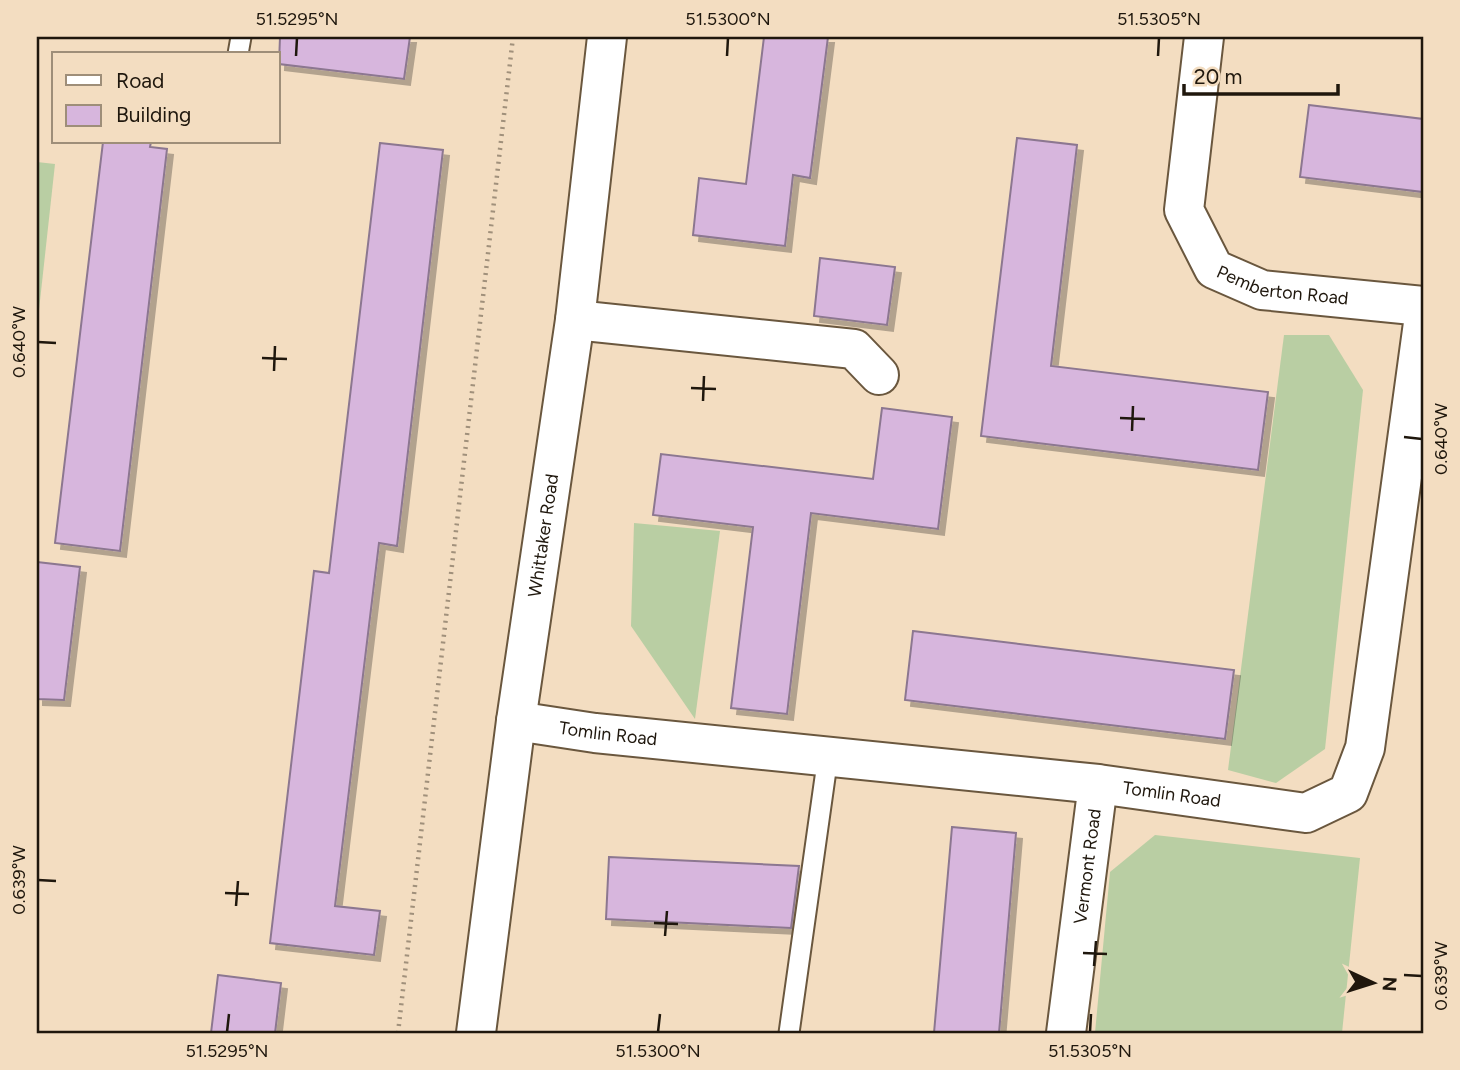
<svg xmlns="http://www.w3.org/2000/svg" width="1460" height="1070" viewBox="0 0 1460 1070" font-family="Figtree,sans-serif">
  <defs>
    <filter id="shadow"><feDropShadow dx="6" dy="6" stdDeviation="0" flood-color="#0004"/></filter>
  </defs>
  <rect width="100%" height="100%" fill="#f3ddc1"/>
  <!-- grass -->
  <g fill="#b9cea3">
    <path d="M37,162L55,164L37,328Z"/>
    <path d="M1284,335H1329L1363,390L1325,749L1276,783L1228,770Z"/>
    <path d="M634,523L720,531L695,719L631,626Z"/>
    <path d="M1155,835L1360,858L1342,1033H1095L1110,872Z"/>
  </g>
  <!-- building -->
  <g fill="#d7b6dd" stroke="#8c7790" stroke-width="2" filter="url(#shadow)">
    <path d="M280,37H410L404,79L279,64Z"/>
    <path d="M764,37H828L810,178L793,175L785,246L693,235L699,178L746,184Z"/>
    <path d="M1309,105L1423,119V192L1300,177Z"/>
    <path d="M1017,138L1077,145L1051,366L1268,392L1258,470L981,436Z"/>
    <path d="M103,142H151L150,147L167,149L120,551L55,543Z"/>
    <path d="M380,143L443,150L397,546L379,543L335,906L380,911L374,955L270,943L314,571L329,573Z"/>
    <path d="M820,258L895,267L887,325L814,316Z"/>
    <path d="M882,408L952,417L938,529L811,513L787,714L731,708L753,527L653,515L661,454L873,479Z"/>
    <path d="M37,562L80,567L64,700L37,699Z"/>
    <path d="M913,631L1234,670L1225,739L905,700Z"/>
    <path d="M952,827L1016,833L999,1033H934Z"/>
    <path d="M609,857L799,866L791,928L606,919Z"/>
    <path d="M218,975L281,983L275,1033H211Z"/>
  </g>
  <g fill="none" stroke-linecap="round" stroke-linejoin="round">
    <defs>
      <g id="service">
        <path d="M238,54L241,37"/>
        <path d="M789,1033L828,756"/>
      </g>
      <g id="minor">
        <path id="s1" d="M1204,37L1184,210L1214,269L1262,290L1423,306"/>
        <path d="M575,320L854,349L879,375"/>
        <path id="s2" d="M516,721L595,733L1098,784L1306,813L1348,793L1365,748L1423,323"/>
        <path id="s3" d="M476,1033L516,721L575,320L607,37"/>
        <path id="s4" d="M1066,1033L1098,784"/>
      </g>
    </defs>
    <!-- service casing -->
    <use href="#service" stroke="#6a573e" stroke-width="23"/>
    <!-- minor casing -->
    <use href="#minor" stroke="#6a573e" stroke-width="42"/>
    <!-- path -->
    <path stroke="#a0907b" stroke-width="4.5" stroke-dasharray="2 5" stroke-linecap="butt" d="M398,1033L513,37"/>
    <!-- service -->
    <use href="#service" stroke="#fff" stroke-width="19"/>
    <!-- minor -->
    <use href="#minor" stroke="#fff" stroke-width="38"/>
  </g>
  <!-- ticks -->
  <path fill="none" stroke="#1f170d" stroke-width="2.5" d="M296,56L297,38M727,56L728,38M1158,56L1159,38M38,342L56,343M262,358L287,359M274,371L275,346M691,388L716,389M703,401L704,376M1120,418L1145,419M1132,431L1133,406M1404,437L1422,439M38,880L56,881M225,893L249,894M236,906L238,881M654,923L678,924M665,936L667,911M1083,953L1107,954M1094,966L1096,941M1404,975L1422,976M227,1032L229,1014M658,1032L660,1014M1090,1032L1091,1014"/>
  <g text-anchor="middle" stroke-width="5" stroke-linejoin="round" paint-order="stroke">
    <!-- street labels -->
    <g font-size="18" fill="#1f170d" stroke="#f3ddc1">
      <text dy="6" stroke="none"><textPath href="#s1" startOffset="312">Pemberton Road</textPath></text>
      <text dy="6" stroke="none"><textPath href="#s3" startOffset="502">Whittaker Road</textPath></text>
      <text dy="6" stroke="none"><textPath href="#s2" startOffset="93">Tomlin Road</textPath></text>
      <text dy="6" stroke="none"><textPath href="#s2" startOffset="660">Tomlin Road</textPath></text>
      <text dy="6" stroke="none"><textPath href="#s4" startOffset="168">Vermont Road</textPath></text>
    </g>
  </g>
  <!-- border -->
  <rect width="1460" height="1070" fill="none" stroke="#f3ddc1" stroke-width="77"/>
  <!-- legend -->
  <rect x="52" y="52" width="228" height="91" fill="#f3ddc1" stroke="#9e8e79" stroke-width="2"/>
  <rect x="66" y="75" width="35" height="10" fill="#ffffff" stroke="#9e8e79" stroke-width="2"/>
  <text x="116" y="88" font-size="21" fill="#1f170d">Road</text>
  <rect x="66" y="105" width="35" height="21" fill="#d7b6dd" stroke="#9e8e79" stroke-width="2"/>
  <text x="116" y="122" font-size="21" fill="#1f170d">Building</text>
  <!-- north arrow -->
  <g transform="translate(1373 983) rotate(94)" stroke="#f3ddc1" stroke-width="5" paint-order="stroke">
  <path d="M0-5L12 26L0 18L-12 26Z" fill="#1f170d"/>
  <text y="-10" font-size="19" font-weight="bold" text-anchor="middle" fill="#1f170d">N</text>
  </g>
  <!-- scale -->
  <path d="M1184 84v10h154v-10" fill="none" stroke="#1f170d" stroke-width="3.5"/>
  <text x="1194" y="84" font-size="21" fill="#1f170d" stroke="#f3ddc1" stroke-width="5" paint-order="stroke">20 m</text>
  <rect x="38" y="38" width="1384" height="994" fill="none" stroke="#1f170d" stroke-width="2.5"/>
  <g font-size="18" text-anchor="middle" fill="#1f170d">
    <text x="297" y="25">51.5295°N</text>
    <text x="728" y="25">51.5300°N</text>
    <text x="1159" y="25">51.5305°N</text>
    <text transform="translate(19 342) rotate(-90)" y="6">0.640°W</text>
    <text transform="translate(1441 439) rotate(-90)" y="6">0.640°W</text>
    <text transform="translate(19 880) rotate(-90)" y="6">0.639°W</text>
    <text transform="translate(1441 976) rotate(-90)" y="6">0.639°W</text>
    <text x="227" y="1057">51.5295°N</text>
    <text x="658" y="1057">51.5300°N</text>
    <text x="1090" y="1057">51.5305°N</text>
  </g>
</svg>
